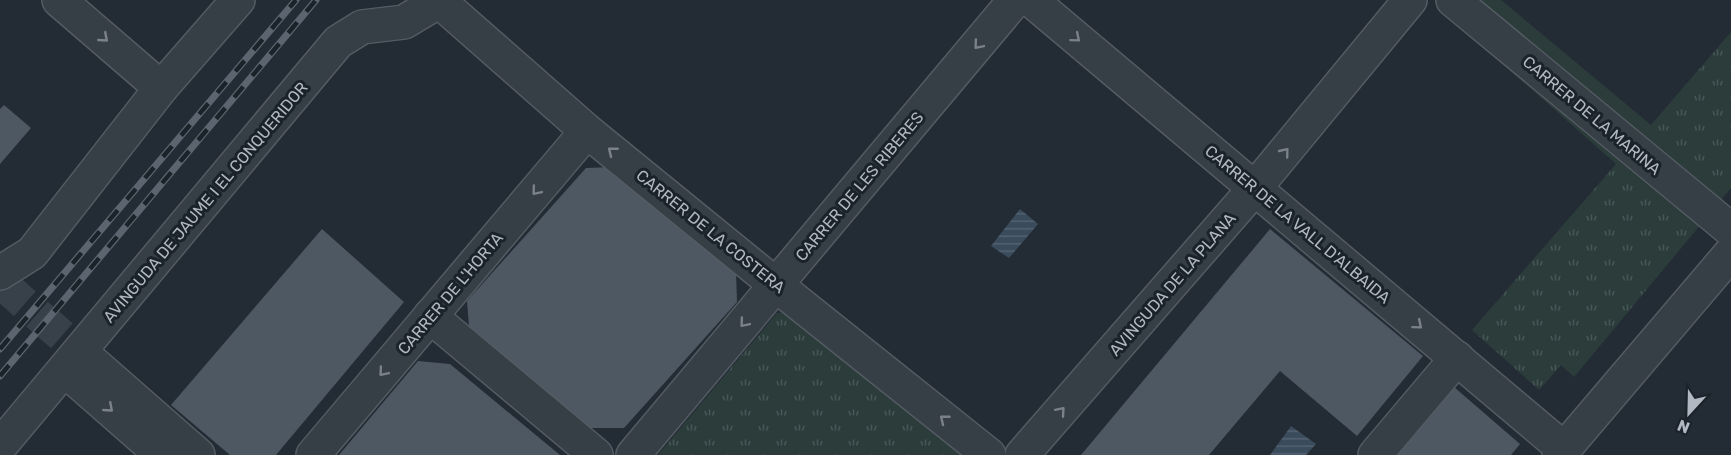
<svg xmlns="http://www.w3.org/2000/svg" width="1731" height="455" viewBox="0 0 1731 455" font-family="Rubik,sans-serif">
  <defs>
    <pattern id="grass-tufts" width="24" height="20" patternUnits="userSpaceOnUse" patternTransform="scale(1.5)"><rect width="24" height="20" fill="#2b3c3b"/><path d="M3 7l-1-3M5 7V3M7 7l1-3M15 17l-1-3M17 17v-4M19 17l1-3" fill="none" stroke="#475656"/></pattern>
    <pattern id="water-rules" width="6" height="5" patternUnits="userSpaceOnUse" patternTransform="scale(1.5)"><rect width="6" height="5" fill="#3a4b5c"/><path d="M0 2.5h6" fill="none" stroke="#546372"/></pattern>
  </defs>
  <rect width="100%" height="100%" fill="#232c35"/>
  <!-- grass -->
  <g fill="url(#grass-tufts)">
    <path d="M1462,0H1501L1651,125L1731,32V188L1574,377L1561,365L1539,390L1472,330L1616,164L1448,15Z"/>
    <path d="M801,311L972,455H658L777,313Z"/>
  </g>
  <!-- water -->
  <g fill="url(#water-rules)">
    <path d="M1020,209L1038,224L1009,258L991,246Z"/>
    <path d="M1291,426L1316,444L1306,455H1270Z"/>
  </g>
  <!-- building -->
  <g fill="#4e5863">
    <path d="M4,105L31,128L0,164V109Z"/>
    <path d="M613,167L736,272L737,302L624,428H590L469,326L467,301L586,168Z"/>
    <path d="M322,229L404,302L276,455H230L171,405Z"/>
    <path d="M1270,229L1423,356L1357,436L1280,371L1209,455H1081Z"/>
    <path d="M418,361L450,364L560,455H339Z"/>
    <path d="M1454,387L1520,444L1511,455H1396Z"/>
  </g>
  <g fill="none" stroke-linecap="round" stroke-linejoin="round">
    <!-- minor-tunnel -->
    <path stroke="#38414a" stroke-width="33" stroke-dasharray="33 16" stroke-linecap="butt" d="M0,282L92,362"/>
    <defs>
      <g id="minor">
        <path d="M59,0L161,88"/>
        <path d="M438,0L587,131L776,285L989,455"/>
        <path d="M1031,0L1564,449"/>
        <path d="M1453,0L1731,230"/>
        <path d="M0,273L32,253L161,88L238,0"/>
        <path d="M430,316L596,455"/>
        <path d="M92,362L198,455"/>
        <path d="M65,370L162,455"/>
        <path d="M0,446L338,42L362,27L404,22L439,1"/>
        <path d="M313,455L587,131"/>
        <path d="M633,455L1015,0"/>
        <path d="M1022,455L1255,188L1410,0"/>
        <path d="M1375,455L1457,358"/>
        <path d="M1559,455L1731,253"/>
      </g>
    </defs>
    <!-- minor casing -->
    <use href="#minor" stroke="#545b63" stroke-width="36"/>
    <!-- minor -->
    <use href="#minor" stroke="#363e46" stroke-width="33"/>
    <defs>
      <g id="rail">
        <path d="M0,349L296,0"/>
        <path d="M0,376L316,0"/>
      </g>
    </defs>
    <!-- rail casing -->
    <use href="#rail" stroke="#5c656f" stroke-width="7"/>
    <!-- rail -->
    <use href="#rail" stroke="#1b232a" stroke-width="4.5" stroke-dasharray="14" stroke-linecap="butt"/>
  </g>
  <!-- one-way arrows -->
  <defs><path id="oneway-chevron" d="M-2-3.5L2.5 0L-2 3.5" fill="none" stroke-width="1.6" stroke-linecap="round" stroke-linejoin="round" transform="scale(1.5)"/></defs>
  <g stroke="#7a818a">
    <use href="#oneway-chevron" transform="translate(104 38) rotate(41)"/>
    <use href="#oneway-chevron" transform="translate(1076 38) rotate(40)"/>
    <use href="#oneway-chevron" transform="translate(978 45) rotate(130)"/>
    <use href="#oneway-chevron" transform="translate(612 151) rotate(-141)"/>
    <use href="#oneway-chevron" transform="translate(1285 152) rotate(-51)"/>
    <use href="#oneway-chevron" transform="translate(536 191) rotate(130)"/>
    <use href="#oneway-chevron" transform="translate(744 323) rotate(130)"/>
    <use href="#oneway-chevron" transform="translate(1418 325) rotate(40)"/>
    <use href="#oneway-chevron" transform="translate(383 372) rotate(130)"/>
    <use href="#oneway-chevron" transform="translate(109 408) rotate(41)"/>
    <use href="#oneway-chevron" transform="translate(1061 411) rotate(-49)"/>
    <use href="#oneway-chevron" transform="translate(944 419) rotate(-141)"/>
  </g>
  <g text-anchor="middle" stroke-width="6" stroke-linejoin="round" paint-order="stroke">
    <!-- street labels -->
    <g font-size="16" fill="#b1b8c2" stroke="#1b232a">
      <text transform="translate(1592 115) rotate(40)" y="6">CARRER DE LA MARINA</text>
      <text transform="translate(859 186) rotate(-50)" y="6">CARRER DE LES RIBERES</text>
      <text transform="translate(205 202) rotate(-50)" y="6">AVINGUDA DE JAUME I EL CONQUERIDOR</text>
      <text transform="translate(1298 224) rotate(40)" y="6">CARRER DE LA VALL D'ALBAIDA</text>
      <text transform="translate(711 231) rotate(39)" y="6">CARRER DE LA COSTERA</text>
      <text transform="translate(1172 284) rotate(-49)" y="6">AVINGUDA DE LA PLANA</text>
      <text transform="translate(450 293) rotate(-50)" y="6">CARRER DE L'HORTA</text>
    </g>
  </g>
  <!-- north arrow -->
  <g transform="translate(1689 413) rotate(202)" stroke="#1b232a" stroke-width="4.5" paint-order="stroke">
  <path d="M0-4.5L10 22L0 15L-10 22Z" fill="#b1b8c2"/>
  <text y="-9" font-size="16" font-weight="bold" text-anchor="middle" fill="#b1b8c2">N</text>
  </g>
</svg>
